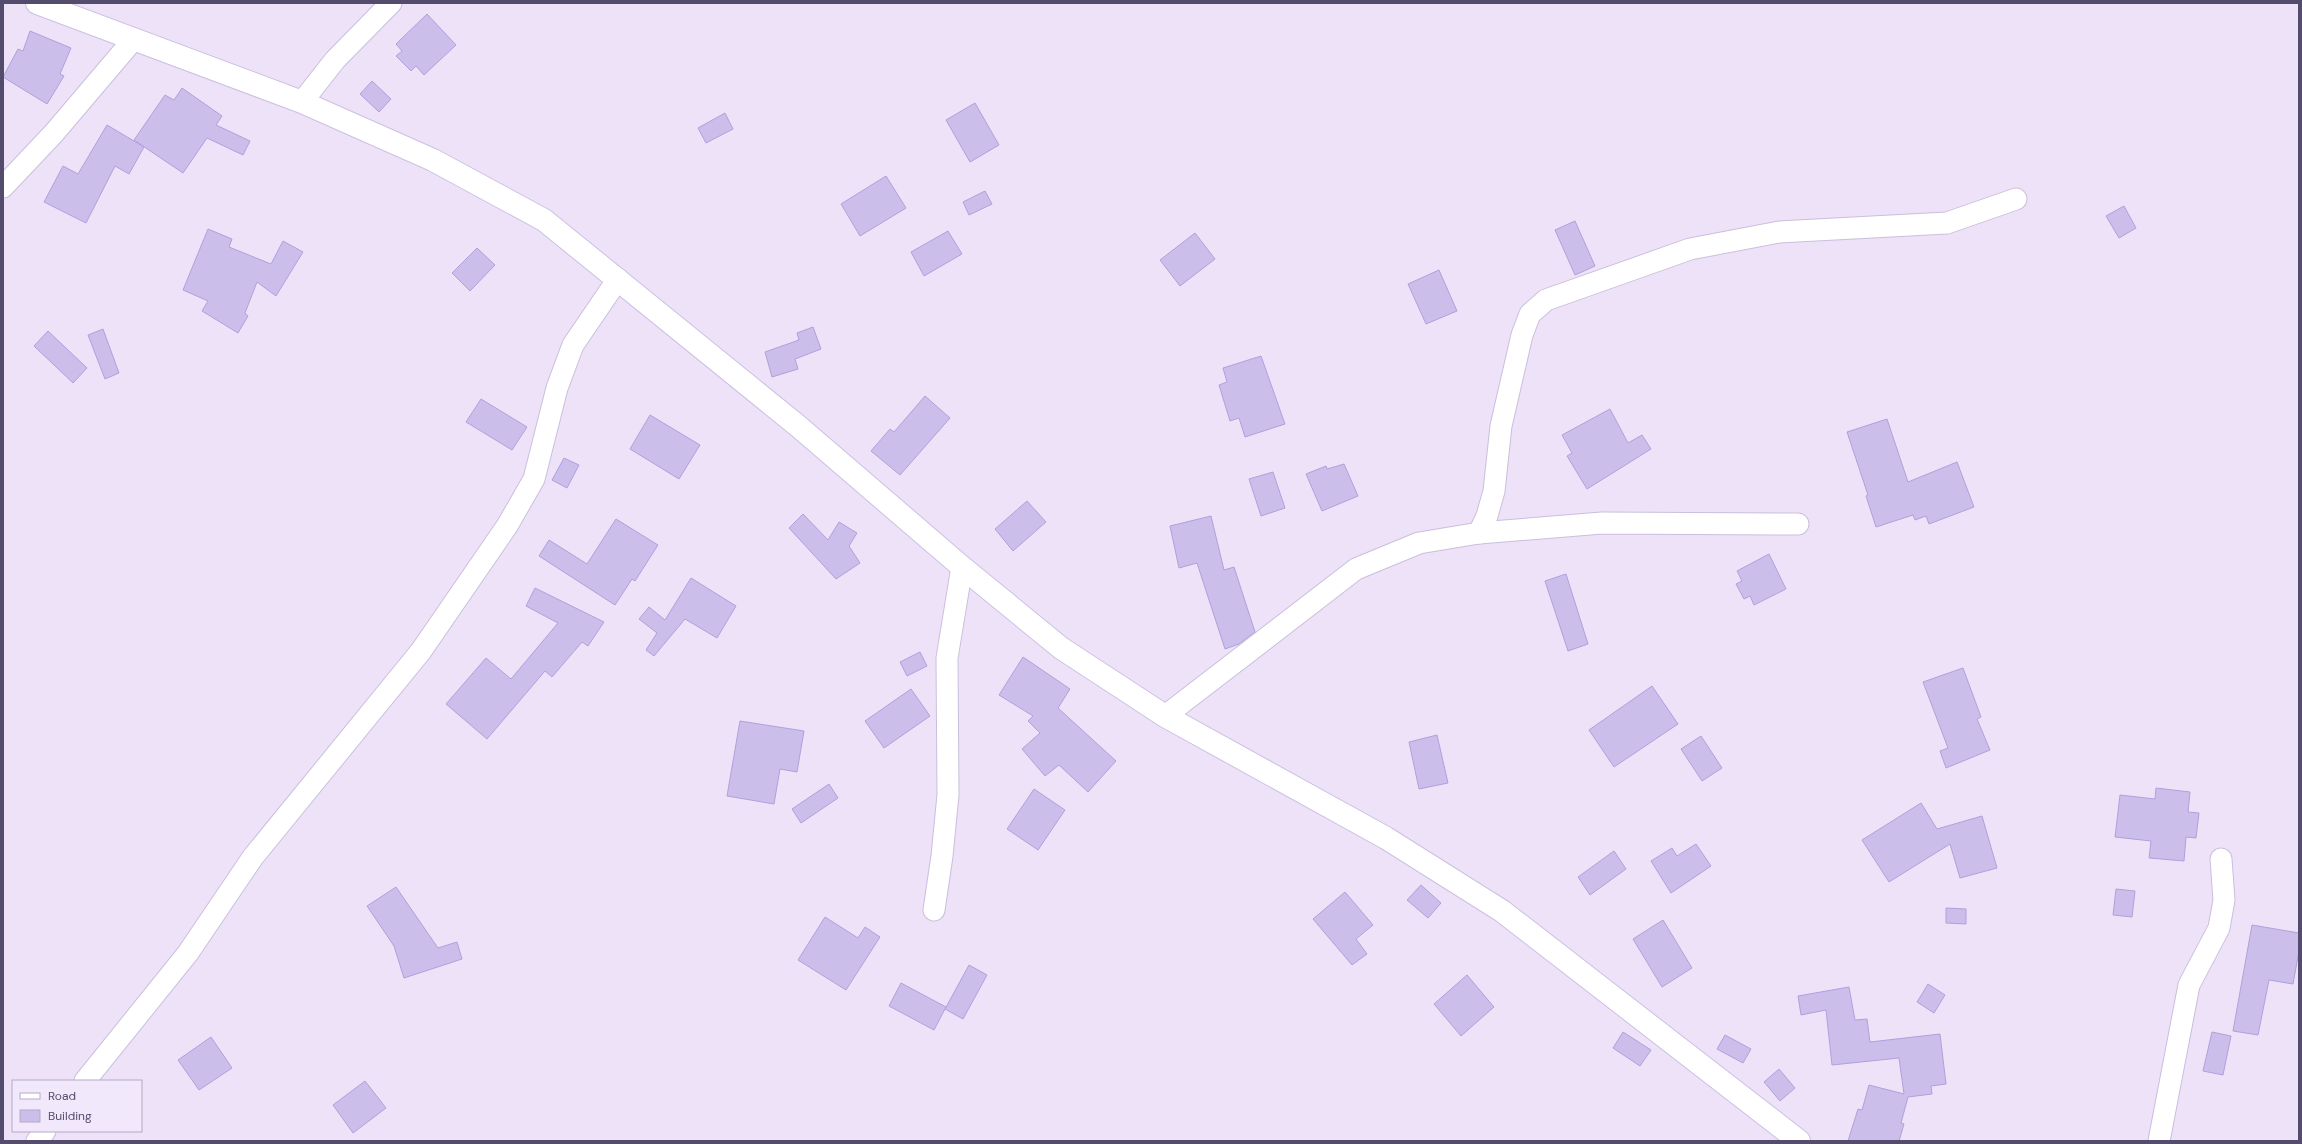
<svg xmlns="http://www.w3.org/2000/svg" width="2302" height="1144" viewBox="0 0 2302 1144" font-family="'DM Sans',sans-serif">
  <rect width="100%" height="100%" fill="#eee2f9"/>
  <!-- building -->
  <g fill="#cbbeeb" stroke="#b0a0db">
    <path d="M427,14L456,45L424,75L416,66L411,71L396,56L402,51L396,44Z"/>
    <path d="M30,31L71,48L60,74L64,76L47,104L3,77L18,49L23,51Z"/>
    <path d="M372,81L391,99L379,112L360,94Z"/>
    <path d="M182,88L222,116L216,125L250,141L243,155L207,138L183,173L134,140L165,95L174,100Z"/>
    <path d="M975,103L999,145L970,162L946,120Z"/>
    <path d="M725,113L733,129L706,143L698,128Z"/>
    <path d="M107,125L144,147L129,174L115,166L86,223L44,202L63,166L78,174Z"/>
    <path d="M886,176L906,208L860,236L841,204Z"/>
    <path d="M985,191L992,204L969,215L963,202Z"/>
    <path d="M2124,206L2136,228L2119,238L2106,216Z"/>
    <path d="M1575,221L1595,266L1575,275L1555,230Z"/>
    <path d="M208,229L232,239L229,247L271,264L283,241L303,252L276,296L257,282L245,313L248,316L238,333L202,311L208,301L183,290Z"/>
    <path d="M948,231L962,254L924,276L911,252Z"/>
    <path d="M1195,233L1215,259L1180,286L1160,260Z"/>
    <path d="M477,248L495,265L470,291L452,273Z"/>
    <path d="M1439,270L1457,311L1426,324L1408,284Z"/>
    <path d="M813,327L821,349L795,359L798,369L772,377L765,352L799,340L797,333Z"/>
    <path d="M103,329L119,373L105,379L88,335Z"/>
    <path d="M48,331L87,368L73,383L34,346Z"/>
    <path d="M1261,356L1285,424L1245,437L1239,418L1230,421L1219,385L1227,382L1223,368Z"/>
    <path d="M925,396L950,418L900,475L871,451L890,429L894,432Z"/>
    <path d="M481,399L527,427L512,450L466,422Z"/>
    <path d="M1610,409L1628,443L1642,435L1651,449L1587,489L1567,456L1572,453L1562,435Z"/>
    <path d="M650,415L700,445L679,479L630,449Z"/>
    <path d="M1887,419L1908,482L1957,462L1974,507L1929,524L1926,516L1915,520L1913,515L1876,527L1866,496L1868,495L1847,432Z"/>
    <path d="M564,458L579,465L567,488L552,480Z"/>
    <path d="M1344,464L1358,496L1322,511L1306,474L1326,466L1327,469Z"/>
    <path d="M1273,472L1285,508L1261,516L1249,479Z"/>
    <path d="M1027,501L1046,522L1013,551L995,529Z"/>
    <path d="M803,514L828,540L839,522L857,533L849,546L860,563L836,579L789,528Z"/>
    <path d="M1211,516L1224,570L1234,567L1255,632L1239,644L1225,649L1197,563L1179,568L1170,526Z"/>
    <path d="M616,519L658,545L635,581L632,579L615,605L539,556L549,540L587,564Z"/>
    <path d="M1769,554L1786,589L1754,605L1750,596L1744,599L1736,584L1742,581L1737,571Z"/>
    <path d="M1566,574L1588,644L1568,651L1545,581Z"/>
    <path d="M691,578L736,606L717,638L685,619L654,656L646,650L657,633L639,619L649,607L665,620Z"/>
    <path d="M535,588L604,622L588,646L582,642L552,677L545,671L487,739L446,704L486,658L511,679L558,623L526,606Z"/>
    <path d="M920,652L927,666L907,676L900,662Z"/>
    <path d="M1023,657L1070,689L1058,708L1116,761L1088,792L1059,765L1045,776L1022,749L1040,733L1028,721L1033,716L999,695Z"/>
    <path d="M1963,668L1981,717L1977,719L1990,750L1946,768L1940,751L1948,748L1923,682Z"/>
    <path d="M1652,686L1678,724L1614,767L1589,730Z"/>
    <path d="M911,689L930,716L884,748L865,721Z"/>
    <path d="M740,721L804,731L797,772L780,769L774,804L727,796Z"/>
    <path d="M1437,735L1448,783L1419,789L1409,742Z"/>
    <path d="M1701,736L1722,768L1702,781L1681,749Z"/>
    <path d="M829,784L838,798L801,823L792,809Z"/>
    <path d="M2156,788L2190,792L2188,812L2199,813L2196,838L2186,837L2184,861L2149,858L2151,841L2115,837L2120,795L2155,799Z"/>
    <path d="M1034,789L1065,810L1038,850L1007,829Z"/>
    <path d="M1921,803L1937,829L1982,816L1997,868L1960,878L1950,844L1889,882L1862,840Z"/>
    <path d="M1696,844L1711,866L1671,893L1651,861L1672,848L1677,856Z"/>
    <path d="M1614,851L1626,869L1590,895L1578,877Z"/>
    <path d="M1421,885L1441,903L1428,918L1407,900Z"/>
    <path d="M396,887L438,948L457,942L462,959L404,978L394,946L367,906Z"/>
    <path d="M2116,889L2135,891L2132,917L2113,915Z"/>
    <path d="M1345,892L1373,925L1356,939L1367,954L1352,965L1313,919Z"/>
    <path d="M1946,908L1966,909V924L1946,923Z"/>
    <path d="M825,917L858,938L865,927L880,937L846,990L798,960Z"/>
    <path d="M1663,920L1692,968L1662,987L1633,939Z"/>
    <path d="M2252,925L2299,933V951L2293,984L2269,980L2258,1035L2233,1031Z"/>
    <path d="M969,965L987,975L963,1019L945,1009Z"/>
    <path d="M1467,975L1494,1007L1461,1036L1434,1004Z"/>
    <path d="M901,983L946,1007L934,1030L889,1006Z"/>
    <path d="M1928,984L1945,995L1934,1013L1917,1002Z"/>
    <path d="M1849,987L1855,1020L1867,1019L1870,1042L1940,1034L1946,1084L1931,1086L1932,1094L1908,1097L1901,1123L1904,1124L1899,1141H1848L1858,1109L1862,1110L1869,1085L1904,1094L1899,1058L1832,1065L1826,1010L1801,1015L1798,996Z"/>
    <path d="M1623,1032L1651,1050L1640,1066L1613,1048Z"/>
    <path d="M2212,1032L2231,1036L2223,1075L2203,1071Z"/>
    <path d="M1725,1035L1751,1049L1743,1063L1717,1049Z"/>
    <path d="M211,1037L232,1068L199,1090L178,1060Z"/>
    <path d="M1779,1069L1795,1088L1780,1101L1764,1082Z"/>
    <path d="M365,1081L386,1108L353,1133L333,1105Z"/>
  </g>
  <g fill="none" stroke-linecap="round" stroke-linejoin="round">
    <defs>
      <g id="street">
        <path d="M302,102L335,60L391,3"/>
        <path d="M3,187L54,133L133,40"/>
        <path d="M1479,533L1487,516L1494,491L1501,426L1522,335L1530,314L1546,300L1690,249L1779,232L1947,223L2016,199"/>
        <path d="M1165,716L1356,569L1419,543L1479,533L1602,523L1798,524"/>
        <path d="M934,910L942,856L948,795L947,658L962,567"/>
        <path d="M85,1081L188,953L253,857L421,651L507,526L534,479L557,388L573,345L618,279"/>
        <path d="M37,1141L45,1131"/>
        <path d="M2159,1141L2189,985L2219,928L2224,900L2221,859"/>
      </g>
      <path id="secondary" d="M37,3L302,102L433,160L544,220L798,426L962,567L1061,648L1165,716L1386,838L1502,911L1799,1141"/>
    </defs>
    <!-- street casing -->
    <use href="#street" stroke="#cabfdc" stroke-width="23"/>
    <!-- secondary casing -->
    <use href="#secondary" stroke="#ccc0e2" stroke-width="24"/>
    <!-- street -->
    <use href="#street" stroke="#fff" stroke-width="21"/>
    <!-- secondary -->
    <use href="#secondary" stroke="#fff" stroke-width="22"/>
  </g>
  <!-- border -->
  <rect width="2302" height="1144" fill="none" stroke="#544c6d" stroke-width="8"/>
  <!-- legend -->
  <rect x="12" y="1080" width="130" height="52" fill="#f2e8fc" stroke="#b3aac3"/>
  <rect x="20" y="1093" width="20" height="6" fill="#ffffff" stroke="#b3aac3"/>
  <text x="48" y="1100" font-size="12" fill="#544c6d">Road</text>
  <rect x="20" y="1110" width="20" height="12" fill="#cbbeeb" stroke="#b3aac3"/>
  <text x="48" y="1120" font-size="12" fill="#544c6d">Building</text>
</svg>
